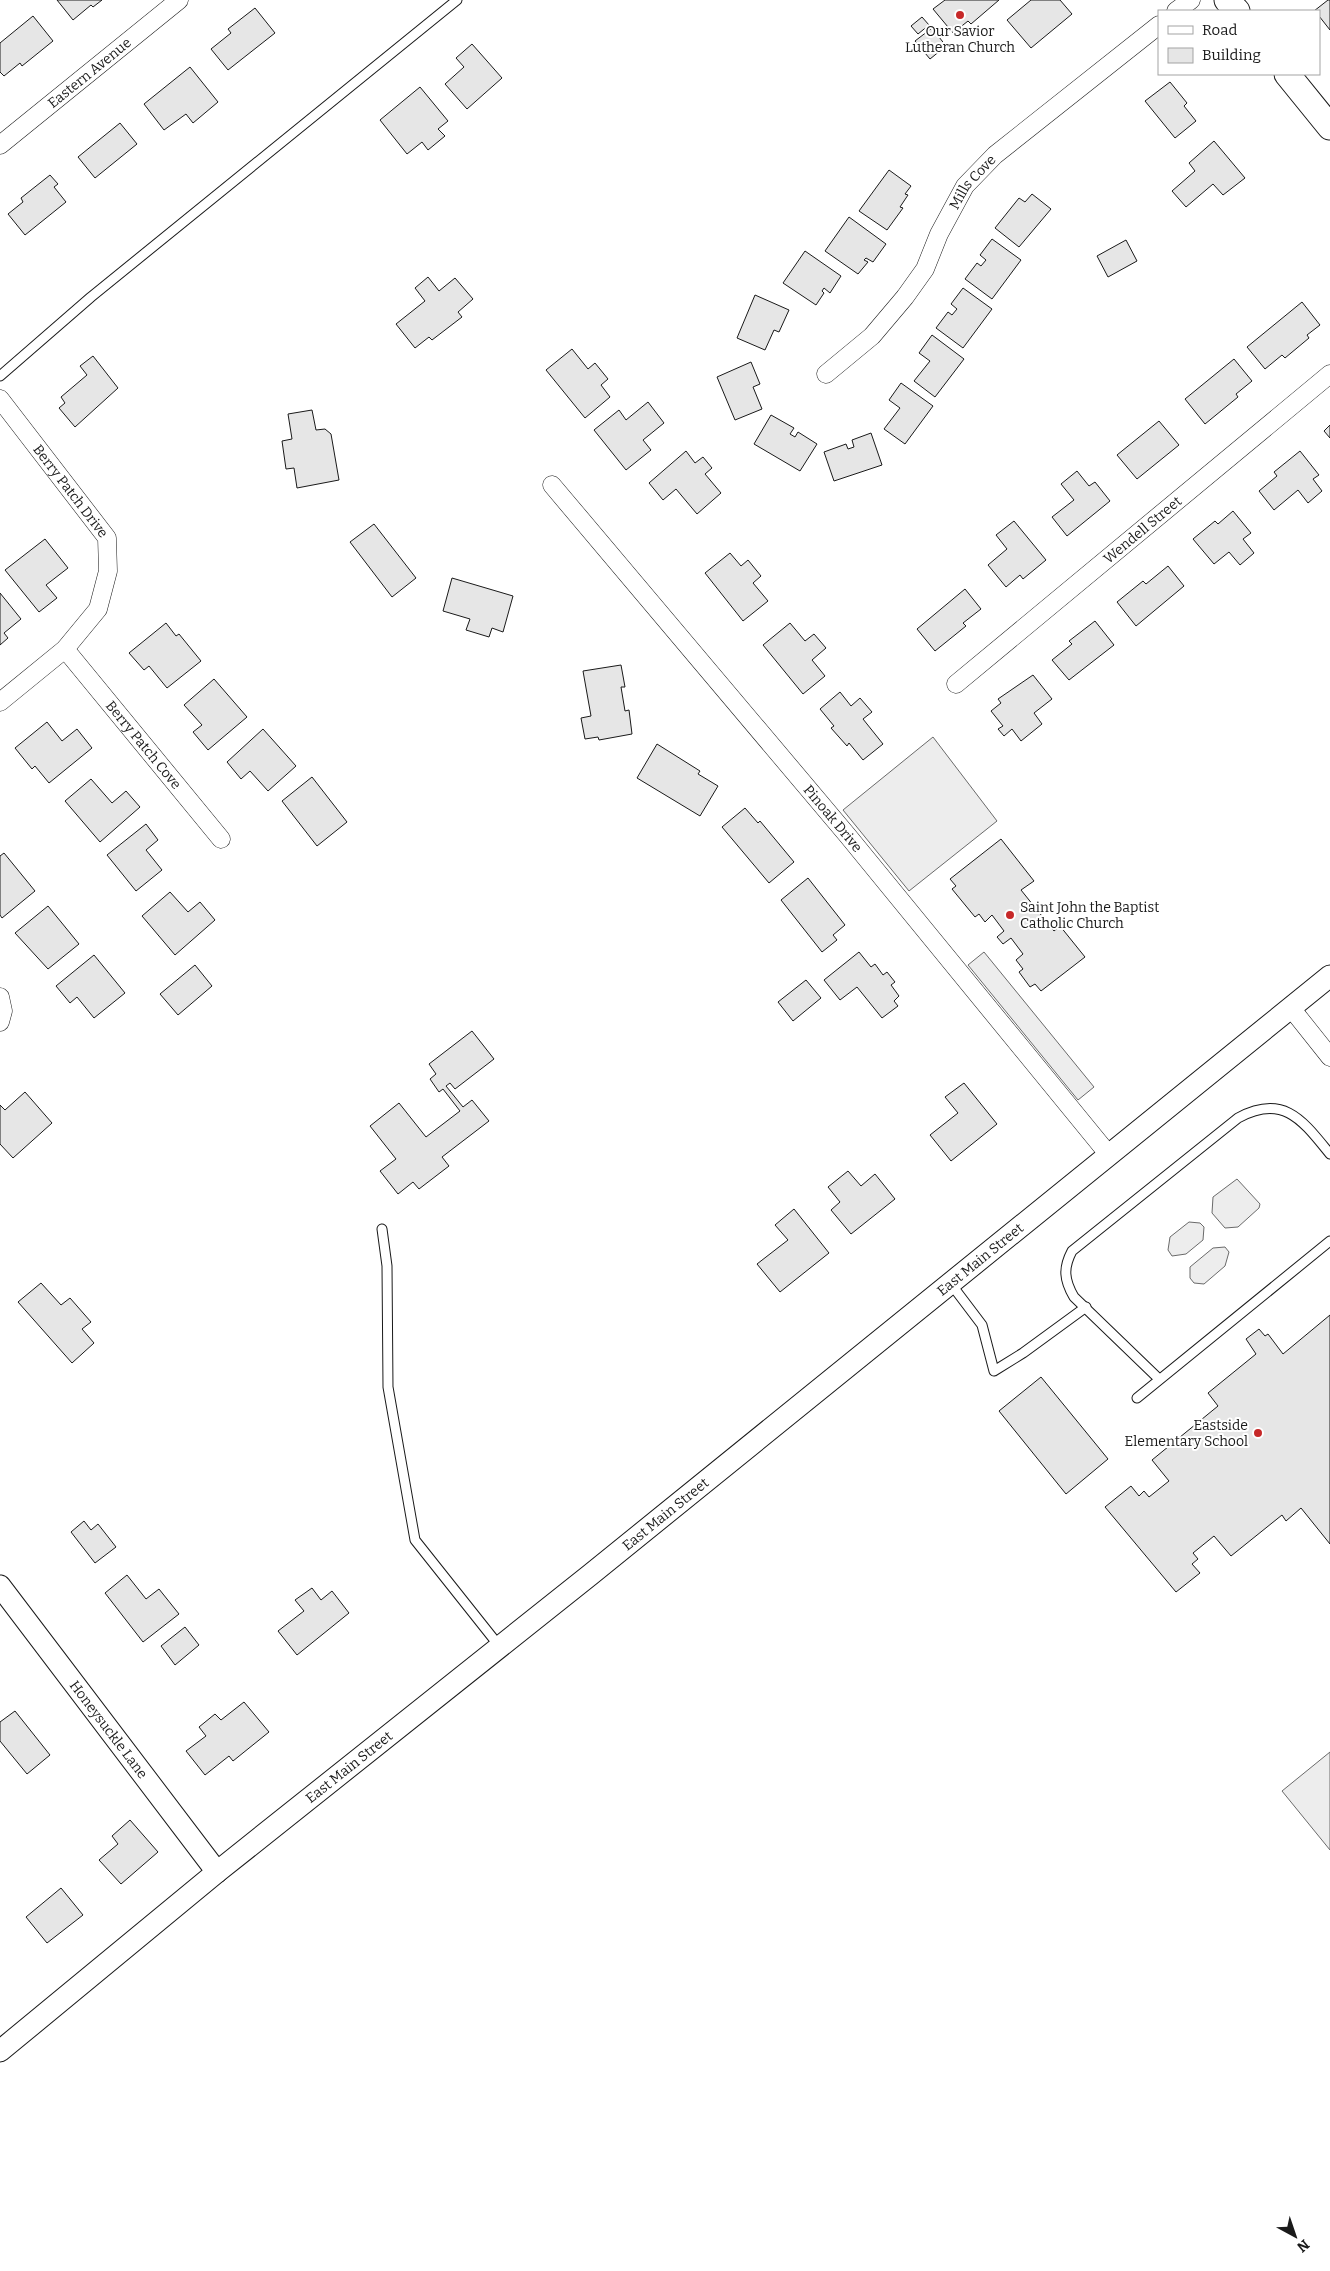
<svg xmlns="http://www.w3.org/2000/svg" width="1330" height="2271" viewBox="0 0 1330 2271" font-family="Bitter,serif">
  <rect width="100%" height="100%" fill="#fff"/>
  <!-- built -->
  <g fill="#ededed" stroke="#6a6a6a">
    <path d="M933,737L997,821L909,891L843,810Z"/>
    <path d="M984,952L1094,1087L1078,1100L968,965Z"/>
    <path d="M1237,1179L1260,1204L1259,1208L1238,1227L1225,1228L1212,1213L1213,1197Z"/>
    <path d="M1189,1222L1200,1223L1204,1227L1203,1240L1186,1254L1172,1256L1168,1250L1170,1237Z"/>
    <path d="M1225,1247L1229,1252L1225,1266L1204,1284L1194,1283L1190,1278V1267L1213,1248Z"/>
    <path d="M1330,1752V1850L1282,1791Z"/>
  </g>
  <!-- building -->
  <g fill="#e6e6e6" stroke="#1a1a1a">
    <path d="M57,0H102L93,7L91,5L73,20Z"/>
    <path d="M945,0H999L971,24L968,21L953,33L933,9Z"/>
    <path d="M1031,0H1060L1072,14L1031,48L1007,20Z"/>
    <path d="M1328,0H1330V30L1319,16V11H1314Z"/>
    <path d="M255,8L275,33L228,70L211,49L231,33L228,29Z"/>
    <path d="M33,16L53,41L22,66L20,63L4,76L0,72V43Z"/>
    <path d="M922,17L929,25L918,34L911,26Z"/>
    <path d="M932,28L946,46L930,59L915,41Z"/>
    <path d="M472,44L502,78L467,109L445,84L464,67L456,58Z"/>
    <path d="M190,67L218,102L193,123L186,114L164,130L144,104Z"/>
    <path d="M1170,82L1187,103L1184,106L1196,121L1175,138L1145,101Z"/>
    <path d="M420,87L448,121L438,129L445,136L428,150L422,142L407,154L380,120Z"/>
    <path d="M120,123L137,144L95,178L78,157Z"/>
    <path d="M1214,141L1245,178L1223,195L1213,184L1186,207L1172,191L1195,171L1189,163Z"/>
    <path d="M889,170L911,186L905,194L908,195L900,207L903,208L887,230L859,211Z"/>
    <path d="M50,175L58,184L54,187L66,202L25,235L8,214L23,202L21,198Z"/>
    <path d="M1032,194L1051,209L1019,247L995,228L1019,198L1025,202Z"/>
    <path d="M849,217L886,244L873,262L866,258L864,260L868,262L858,274L825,251Z"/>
    <path d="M992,239L1021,260L992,299L965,279L977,263L981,266L986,260L980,255Z"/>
    <path d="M1126,240L1137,261L1108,277L1097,256Z"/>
    <path d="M805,251L841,276L830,293L824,288L822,291L824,293L816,305L783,283Z"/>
    <path d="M428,277L439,291L455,278L473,299L458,312L462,317L432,340L429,337L415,348L396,324L425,301L415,288Z"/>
    <path d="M963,288L992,309L963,348L936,328L948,312L952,315L957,309L951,304Z"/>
    <path d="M755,295L789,310L779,332L774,330L765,350L737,338Z"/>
    <path d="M1302,302L1320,325L1307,335L1309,338L1285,358L1282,355L1265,369L1247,347Z"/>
    <path d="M932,335L964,359L935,397L914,381L930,361L919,353Z"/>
    <path d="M572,349L588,369L595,363L608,379L601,385L610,397L585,418L546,370Z"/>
    <path d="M93,356L118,388L75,427L59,408L65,403L61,397L87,375L80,366Z"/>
    <path d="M1234,359L1252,381L1236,394L1238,397L1205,424L1185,399Z"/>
    <path d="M751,362L760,384L753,387L762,409L735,420L717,377Z"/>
    <path d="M901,383L933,406L905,444L884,429L900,408L889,400Z"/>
    <path d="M648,402L664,423L643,440L651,450L626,470L594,430L619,410L626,420Z"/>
    <path d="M312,410L316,430L325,429L331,434L339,480L297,488L294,468L286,469L282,441L292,439L288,414Z"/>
    <path d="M771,415L794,428L790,434L795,437L798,432L817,444L800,471L754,444Z"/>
    <path d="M1159,421L1179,445L1137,479L1117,455Z"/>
    <path d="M1330,425V438L1324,431Z"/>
    <path d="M871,433L882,465L834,481L824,452L846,444L848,449L854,447L852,440Z"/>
    <path d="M686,451L695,463L703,457L712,468L705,474L721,493L697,514L676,489L663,500L649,483Z"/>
    <path d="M1300,451L1319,475L1313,479L1322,491L1308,503L1298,490L1274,510L1259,491L1277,476L1274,472Z"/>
    <path d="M1077,471L1089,486L1095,482L1110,501L1067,536L1052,517L1074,500L1061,484Z"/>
    <path d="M1233,511L1251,533L1243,539L1254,553L1240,565L1229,552L1214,564L1193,539L1215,521L1218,524Z"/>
    <path d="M1014,521L1046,560L1023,579L1020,575L1006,587L988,565L1007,549L996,535Z"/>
    <path d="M374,524L416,578L392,597L350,542Z"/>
    <path d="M45,539L68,568L46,585L57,598L39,612L5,570Z"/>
    <path d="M730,553L741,566L748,560L761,576L753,583L768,601L743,621L705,573Z"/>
    <path d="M1168,566L1184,586L1136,626L1117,602L1143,581L1146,584Z"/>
    <path d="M452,578L513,596L503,632L492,628L489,637L466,630L470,619L443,611Z"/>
    <path d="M965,589L981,609L963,623L966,626L935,651L917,629Z"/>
    <path d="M0,593L21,619L4,633L8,638L0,645Z"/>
    <path d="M1095,621L1114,645L1069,680L1052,660L1072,644L1069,641Z"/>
    <path d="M166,623L176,636L179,634L201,661L167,688L149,666L144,670L129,653Z"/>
    <path d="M790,623L805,641L814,634L826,648L812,660L825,676L803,694L763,645Z"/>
    <path d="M621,665L625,687H621L625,711L629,710L632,734L599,740L598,737L585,739L581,718L591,716L583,671Z"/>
    <path d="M1033,675L1052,699L1034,713L1042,724L1021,741L1012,729L1004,736L998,729L1003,726L991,711L1001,703L998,699Z"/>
    <path d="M214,679L247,717L208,750L193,732L202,725L184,705Z"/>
    <path d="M840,692L851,706L860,698L872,712L863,719L883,744L863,760L849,743L847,746L831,728L834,726L820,709Z"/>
    <path d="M47,722L62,741L77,729L92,748L49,783L35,766L32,769L15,748Z"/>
    <path d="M263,729L296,766L268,791L250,771L241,779L227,762Z"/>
    <path d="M657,744L700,771L698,774L718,786L700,816L637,778Z"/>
    <path d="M312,777L347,822L317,846L282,801Z"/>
    <path d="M91,779L112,803L126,791L140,807L100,842L65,801Z"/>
    <path d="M745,808L758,823L760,821L794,862L769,883L722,827Z"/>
    <path d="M146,824L158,840L146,850L162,870L136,891L107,855Z"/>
    <path d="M1001,839L1034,881L1021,890L1054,931L1060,926L1085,957L1041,991L1035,984L1030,987L1019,972L1023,969L1016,960L1023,954L1011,938L1003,944L997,937L1004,931L992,915L985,922L979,914L975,917L952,889L956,886L950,879Z"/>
    <path d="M4,853L35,891L2,918L0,915V856Z"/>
    <path d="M808,878L845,925L833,935L837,940L822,952L781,900Z"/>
    <path d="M170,892L188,912L200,902L215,920L175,955L142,916Z"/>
    <path d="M48,906L79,944L48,969L15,933Z"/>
    <path d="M859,952L871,967L875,964L883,975L887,972L895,982L891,985L899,996L894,1001L898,1006L882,1018L857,987L840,1000L824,980Z"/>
    <path d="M94,955L125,993L94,1018L77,997L70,1003L56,986Z"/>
    <path d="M195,965L212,986L178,1015L160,994Z"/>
    <path d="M806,980L821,998L793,1021L778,1002Z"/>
    <path d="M472,1031L494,1059L455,1089L450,1083L446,1086L463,1107L472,1100L489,1121L442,1157L449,1166L419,1189L413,1182L398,1194L380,1171L396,1159L370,1126L399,1103L426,1137L460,1111L443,1089L439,1092L430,1079L436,1074L429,1064Z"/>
    <path d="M964,1083L997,1124L951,1161L930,1135L958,1113L945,1097Z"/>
    <path d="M25,1092L52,1123L13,1158L0,1144V1105L5,1110Z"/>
    <path d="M848,1171L861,1186L875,1174L895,1199L851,1234L831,1210L840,1202L828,1187Z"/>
    <path d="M794,1209L829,1253L780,1292L757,1264L788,1240L775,1225Z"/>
    <path d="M41,1283L61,1305L70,1298L91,1322L82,1329L94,1343L72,1363L18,1302Z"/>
    <path d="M1330,1315V1544L1301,1508L1286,1521L1282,1515L1231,1556L1214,1536L1193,1553L1198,1559L1192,1564L1200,1573L1176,1592L1105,1507L1131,1486L1139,1496L1144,1491L1149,1497L1169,1481L1152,1460L1218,1406L1208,1393L1256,1354L1246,1339L1259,1329L1265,1336L1268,1334L1283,1354Z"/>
    <path d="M1041,1377L1108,1459L1066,1494L999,1411Z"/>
    <path d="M84,1521L91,1530L98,1524L116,1547L95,1563L71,1532Z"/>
    <path d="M127,1575L146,1599L159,1589L179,1614L143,1642L105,1593Z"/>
    <path d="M312,1588L321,1600L332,1591L349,1613L297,1655L278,1631L304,1611L295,1600Z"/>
    <path d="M185,1627L199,1645L175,1665L161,1646Z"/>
    <path d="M244,1702L269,1732L233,1761L229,1756L205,1775L186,1751L206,1736L199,1727L215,1714L221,1720Z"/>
    <path d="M15,1711L50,1755L27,1774L0,1741V1722Z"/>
    <path d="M130,1820L158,1852L121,1884L99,1860L118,1844L112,1836Z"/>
    <path d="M61,1888L83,1915L47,1943L26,1917Z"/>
  </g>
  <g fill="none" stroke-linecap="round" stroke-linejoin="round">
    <defs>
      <g id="service">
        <path d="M0,376L91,297L457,0"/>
        <path d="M382,1229L387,1266L388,1387L415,1540L500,1647"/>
        <path d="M951,1284L982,1325L994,1371L1023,1353L1086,1307"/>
        <path d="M1159,1379L1074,1297C1064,1280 1063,1268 1072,1251L1238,1118C1284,1093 1303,1121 1330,1154"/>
        <path d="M1137,1398L1330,1241"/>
      </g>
      <g id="minor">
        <path d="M1176,11L1191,0"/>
        <path id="s1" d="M0,145L179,0"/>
        <path id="s2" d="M826,374L872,336L905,297L925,269L939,234L965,186L995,155L1159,25"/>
        <path id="s3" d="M0,399L107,538L108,571L98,609L65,649L0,702"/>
        <path id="s4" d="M552,485L848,836L1109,1155"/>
        <path id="s5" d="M65,649L221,839"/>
        <path id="s6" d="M956,684L1330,374"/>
        <path d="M0,997L3,1011L0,1022"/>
        <path d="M1291,1008L1330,1057"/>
      </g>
      <g id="tertiary">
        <path id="s7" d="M0,1586L217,1872"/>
        <path id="s8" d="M0,2051L217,1872L590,1575L1330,976"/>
      </g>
      <g id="secondary">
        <path d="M1227,0L1237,11"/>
        <path d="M1287,74L1330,127"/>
      </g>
    </defs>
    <!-- service casing -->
    <use href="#service" stroke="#1a1a1a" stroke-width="11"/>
    <!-- minor casing -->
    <use href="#minor" stroke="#1a1a1a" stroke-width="19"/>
    <!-- tertiary casing -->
    <use href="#tertiary" stroke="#1a1a1a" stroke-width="23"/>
    <!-- secondary casing -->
    <use href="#secondary" stroke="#1a1a1a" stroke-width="27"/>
    <!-- service -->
    <use href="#service" stroke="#fff" stroke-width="9"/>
    <!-- minor -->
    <use href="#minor" stroke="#fff" stroke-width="18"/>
    <!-- tertiary -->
    <use href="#tertiary" stroke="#fff" stroke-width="21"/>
    <!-- secondary -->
    <use href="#secondary" stroke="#fff" stroke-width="25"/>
  </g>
  <!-- markers -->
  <g fill="#c62828" stroke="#fff" stroke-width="2">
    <circle cx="960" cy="15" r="5"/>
    <circle cx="1010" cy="915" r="5"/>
    <circle cx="1258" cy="1433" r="5"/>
  </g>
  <g text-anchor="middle" stroke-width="4" stroke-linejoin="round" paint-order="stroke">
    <!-- poi labels -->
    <g font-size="14" fill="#1a1a1a" stroke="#fff">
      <text x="960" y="36">Our Savior<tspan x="960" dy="16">Lutheran Church</tspan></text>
      <text x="1020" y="912" text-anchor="start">Saint John the Baptist<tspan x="1020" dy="16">Catholic Church</tspan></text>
      <text x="1248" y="1430" text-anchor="end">Eastside<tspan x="1248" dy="16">Elementary School</tspan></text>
    </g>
    <!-- street labels -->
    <g font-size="14" fill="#1a1a1a" stroke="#fff">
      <text dy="5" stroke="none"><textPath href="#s1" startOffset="115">Eastern Avenue</textPath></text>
      <text dy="5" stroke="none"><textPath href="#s2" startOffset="245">Mills Cove</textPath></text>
      <text dy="5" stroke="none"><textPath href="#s3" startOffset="116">Berry Patch Drive</textPath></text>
      <text dy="5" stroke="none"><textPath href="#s6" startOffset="242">Wendell Street</textPath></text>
      <text dy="5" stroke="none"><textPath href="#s5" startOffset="124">Berry Patch Cove</textPath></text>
      <text dy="5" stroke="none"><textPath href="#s4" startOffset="436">Pinoak Drive</textPath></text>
      <text dy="5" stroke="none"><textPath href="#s8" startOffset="1260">East Main Street</textPath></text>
      <text dy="5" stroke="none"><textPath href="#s8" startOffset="855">East Main Street</textPath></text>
      <text dy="5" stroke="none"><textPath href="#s7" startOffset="180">Honeysuckle Lane</textPath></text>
      <text dy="5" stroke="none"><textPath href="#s8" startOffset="450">East Main Street</textPath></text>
    </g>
  </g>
  <!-- legend -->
  <rect x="1158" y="10" width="162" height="65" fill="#ffffff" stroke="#a3a3a3"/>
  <rect x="1168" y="26" width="25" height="8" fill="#ffffff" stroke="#a3a3a3"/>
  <text x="1202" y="35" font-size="15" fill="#1a1a1a">Road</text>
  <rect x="1168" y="48" width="25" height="15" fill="#e6e6e6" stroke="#a3a3a3"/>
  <text x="1202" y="60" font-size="15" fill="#1a1a1a">Building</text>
  <!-- north arrow -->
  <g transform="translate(1295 2236) rotate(140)" stroke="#ffffff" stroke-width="4" paint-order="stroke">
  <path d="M0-4L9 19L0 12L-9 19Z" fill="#1a1a1a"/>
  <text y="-8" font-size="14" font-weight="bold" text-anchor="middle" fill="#1a1a1a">N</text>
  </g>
</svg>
